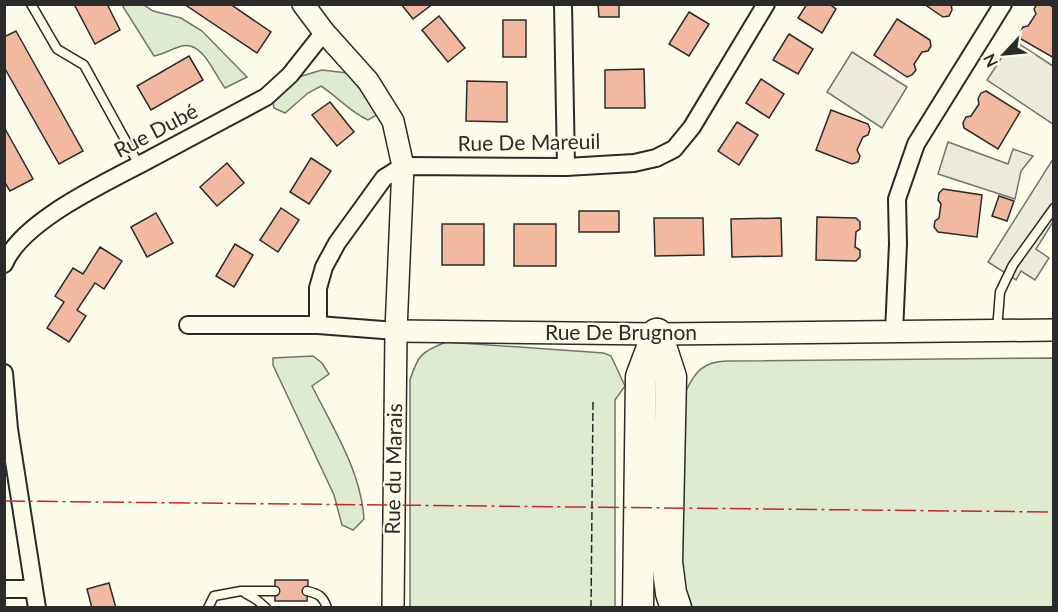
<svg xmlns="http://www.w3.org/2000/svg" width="1058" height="612" viewBox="0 0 1058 612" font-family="Lato,sans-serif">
  <rect width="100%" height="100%" fill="#fdfbea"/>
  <!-- green -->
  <g fill="#deebd1" stroke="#74746e" stroke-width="1.5">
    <path d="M122,5H144L153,11L181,18L202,31L247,77L225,88C214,74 203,41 182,46C173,48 164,54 154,56Z"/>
    <path d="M322,70L347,73L380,113L368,120C350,112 338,97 321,86L308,93L285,113L274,108L273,101L295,78Z"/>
    <path d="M446,342L604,353L611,356L625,386L615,400V607H410V380C418,355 421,352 446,342Z"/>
    <path d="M313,356L322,363L329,374L312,386C333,428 361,471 364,519L353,530L342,525L334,495L273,365V358Z"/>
    <path d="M1053,358V607H692L683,585L676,522L686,391C695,371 704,362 726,361Z"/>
  </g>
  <!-- parking -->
  <g fill="#eceadb" stroke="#74746e" stroke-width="1.5">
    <path d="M1013,40L1053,66V124L987,80Z"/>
    <path d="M852,52L907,87L882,128L827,92Z"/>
    <path d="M948,142L1008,164L1013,149L1033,156L1021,171L1015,199L938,174Z"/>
    <path d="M1053,159V222L1036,249L1049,258L1035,280L1021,271L1016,280L988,262Z"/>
  </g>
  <!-- building -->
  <g fill="#f2b8a0" stroke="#2b2b2b" stroke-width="1.5">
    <path d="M74,4H107L120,30L95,44Z"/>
    <path d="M184,4H230L271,32L257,53Z"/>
    <path d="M401,4H429L430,6L413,19Z"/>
    <path d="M598,4H619V17H599Z"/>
    <path d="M807,4H829L836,9L822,33L798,18Z"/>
    <path d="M924,4H951L952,10L949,16L943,17Z"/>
    <path d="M1037,4H1048L1054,8V58L1021,39L1020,33L1023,27L1028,26L1036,14L1034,9Z"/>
    <path d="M689,12L709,24L689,56L669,44Z"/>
    <path d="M439,16L465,48L448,62L422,30Z"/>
    <path d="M897,19L930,40L931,46L928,51L922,52L914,64L916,70L912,75L907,77L874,55Z"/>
    <rect x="503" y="20" width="23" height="37"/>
    <path d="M16,31L83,151L59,164L4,67V37Z"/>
    <path d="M789,34L813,49L798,74L773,60Z"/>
    <path d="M189,56L203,80L151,110L137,86Z"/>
    <path d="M644,69L645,108H605V70Z"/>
    <path d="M761,79L784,94L769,118L746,103Z"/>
    <path d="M467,81L507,82V122L466,121Z"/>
    <path d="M986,91L1020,112L998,149L964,128L963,123L966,117L971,116L979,104L978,99L981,93Z"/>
    <path d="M330,102L354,132L337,146L312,115Z"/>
    <path d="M831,110L868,124L870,129L868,135L863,137L857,150L860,156L858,162L852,164L816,150Z"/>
    <path d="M737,122L758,135L739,165L718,151Z"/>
    <path d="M4,127L33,179L10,191L4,181Z"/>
    <path d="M311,158L331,171L309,204L290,192Z"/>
    <path d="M227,163L244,183L217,206L200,187Z"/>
    <path d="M943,189L982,195L977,237L938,232L934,227L935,221L939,218L941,204L938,200L939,193Z"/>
    <path d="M999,196L1014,201L1007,221L992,216Z"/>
    <path d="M281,208L299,220L278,252L260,240Z"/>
    <rect x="579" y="211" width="40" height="21"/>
    <path d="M156,213L173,243L147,257L131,227Z"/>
    <path d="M817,217L856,218L860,222V229L856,232L855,247L860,250V257L856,261L816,260Z"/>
    <path d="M654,218H703L704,255L655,256Z"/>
    <path d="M781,218L782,256L732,257L731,219Z"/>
    <rect x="442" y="224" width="42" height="41"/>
    <rect x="514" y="224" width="42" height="42"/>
    <path d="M235,244L253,255L234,287L216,276Z"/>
    <path d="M100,247L122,261L104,289L95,283L77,310L86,316L69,342L47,328L64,302L55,296L73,268L83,274Z"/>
    <path d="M275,580H308L307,601H275Z"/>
    <path d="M109,583L116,608H92L87,589Z"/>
  </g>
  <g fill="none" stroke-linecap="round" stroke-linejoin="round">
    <defs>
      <g id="service">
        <path d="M31,4L57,49L84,65L139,165"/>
        <path d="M997,330L1000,292L1013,265L1054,208"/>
        <path d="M307,591C319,594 323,596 327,608"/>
        <path d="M245,593L257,600L266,608"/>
        <path d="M208,608L214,596L241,591H275"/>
      </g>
      <g id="minor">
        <path d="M563,4L566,167"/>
        <path d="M4,264C23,219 110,181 152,158C190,138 228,117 266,97L290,75L324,32"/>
        <path d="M188,325H318L396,331"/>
        <path d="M318,325V288L324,267L337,243L384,178L403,166L566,167L634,163L656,158L674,149L692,127L766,4"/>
        <path d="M894,332L898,244L897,199L916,144L1003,4"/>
        <path d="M4,373L9,429L37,608"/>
        <path d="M4,589H33"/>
      </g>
      <g id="tertiary">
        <path d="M303,4L324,32L368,81L393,121L403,166L396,331L393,608"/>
        <path d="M396,331L657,334L1054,330"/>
      </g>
      <g id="motorway">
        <path d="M657,334L671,377L667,562L671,593L676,608"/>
        <path d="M638,608L641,377L657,334"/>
      </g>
    </defs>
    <!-- service casing -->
    <use href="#service" stroke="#2b2b2b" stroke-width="11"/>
    <!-- minor casing -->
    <use href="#minor" stroke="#2b2b2b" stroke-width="20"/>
    <!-- tertiary casing -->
    <use href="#tertiary" stroke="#2b2b2b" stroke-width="24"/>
    <!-- motorway casing -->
    <use href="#motorway" stroke="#2b2b2b" stroke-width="33"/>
    <!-- service -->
    <use href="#service" stroke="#fdfbea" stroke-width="8"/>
    <!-- minor -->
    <use href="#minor" stroke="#fdfbea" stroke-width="16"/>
    <!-- tertiary -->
    <use href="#tertiary" stroke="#fdfbea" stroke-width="21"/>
    <!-- motorway -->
    <use href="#motorway" stroke="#fdfbea" stroke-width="30"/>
    <!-- fence -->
    <path stroke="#2b2b2b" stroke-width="1.5" stroke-dasharray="8 3" stroke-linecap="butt" d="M591,608L593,401"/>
    <!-- power -->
    <path stroke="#c62828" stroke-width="1.5" stroke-dasharray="21 4.5 3 4.5" stroke-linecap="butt" d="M4,501L1054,512"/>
  </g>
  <g text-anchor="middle" stroke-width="4.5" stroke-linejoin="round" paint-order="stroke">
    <!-- street labels -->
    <g font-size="21" fill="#2b2b2b" stroke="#fdfbea">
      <text transform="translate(156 131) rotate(-28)" y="7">Rue Dubé</text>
      <text transform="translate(529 143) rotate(-1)" y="7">Rue De Mareuil</text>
      <text x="621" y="340">Rue De Brugnon</text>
      <text transform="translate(394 469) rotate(-89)" y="7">Rue du Marais</text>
    </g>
  </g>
  <!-- border -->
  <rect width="1058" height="612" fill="none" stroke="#2b2b2b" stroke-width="12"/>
  <!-- north arrow -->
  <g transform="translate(1004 54) rotate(244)" stroke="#fdfbea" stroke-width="4.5" paint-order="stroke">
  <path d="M0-4.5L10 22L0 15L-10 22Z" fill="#2b2b2b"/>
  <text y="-9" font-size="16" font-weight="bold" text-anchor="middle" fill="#2b2b2b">N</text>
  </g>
</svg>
